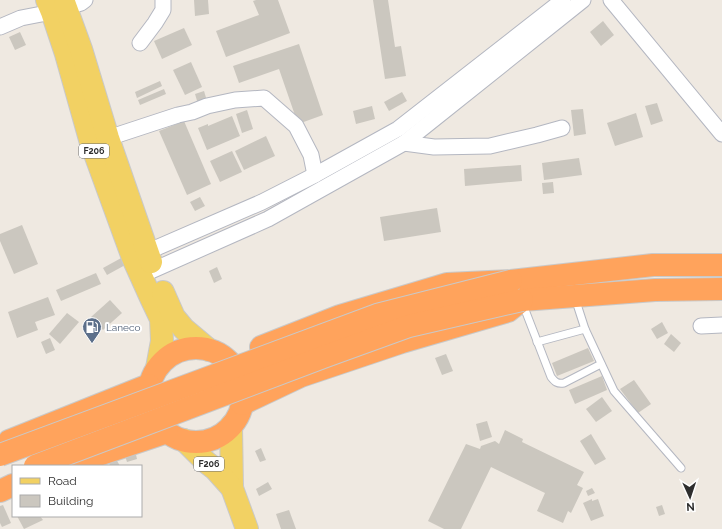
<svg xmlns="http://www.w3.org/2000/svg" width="722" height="529" viewBox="0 0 722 529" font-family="Raleway,sans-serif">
  <rect width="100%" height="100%" fill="#efe9e1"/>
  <!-- building -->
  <g fill="#cbc7bf">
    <path d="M194,0H208L209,14L195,16Z"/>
    <path d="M256,0H278L290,33L226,57L216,31L259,15L253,1Z"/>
    <path d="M373,0H388L395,47L401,46L406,76L385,79Z"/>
    <path d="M603,21L614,35L601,46L590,32Z"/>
    <path d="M184,28L192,45L162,59L154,41Z"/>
    <path d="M20,32L26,45L15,50L9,37Z"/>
    <path d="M299,44L323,115L298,124L279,69L239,83L233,66Z"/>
    <path d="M191,62L202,87L185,95L173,70Z"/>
    <path d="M160,81L162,86L137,98L135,92Z"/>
    <path d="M164,89L166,94L140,105L138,100Z"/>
    <path d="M204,91L207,101L198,104L195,94Z"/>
    <path d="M402,92L407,101L389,111L384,102Z"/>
    <path d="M657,103L663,121L651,125L645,106Z"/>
    <path d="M372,106L375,119L356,124L353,111Z"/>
    <path d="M583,109L586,134L574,136L571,110Z"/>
    <path d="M247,110L253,129L242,133L236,114Z"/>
    <path d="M636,113L643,137L615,146L607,123Z"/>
    <path d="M232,116L240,136L207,150L198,128L208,124V126Z"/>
    <path d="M184,121L211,184L187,195L159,131Z"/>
    <path d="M266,136L275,156L244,170L235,151Z"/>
    <path d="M232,151L242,172L220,182L210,161Z"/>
    <path d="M579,158L582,175L544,180L542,163Z"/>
    <path d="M521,165L522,181L465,186L464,169Z"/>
    <path d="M553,182L554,193L543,194L542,183Z"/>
    <path d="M200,197L205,206L195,211L190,202Z"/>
    <path d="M437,208L441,232L384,241L380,217Z"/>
    <path d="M22,225L38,264L14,274L0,241V234Z"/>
    <path d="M123,257L127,264L107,275L103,268Z"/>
    <path d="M217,267L222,279L214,283L209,271Z"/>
    <path d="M96,273L101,284L61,301L56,290Z"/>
    <path d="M48,297L55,315L35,322L38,330L17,338L8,312Z"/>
    <path d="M110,300L122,313L103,330L91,317Z"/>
    <path d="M67,313L79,322L60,344L49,334Z"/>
    <path d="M662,322L668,333L657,339L651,329Z"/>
    <path d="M671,334L681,343L674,352L664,344Z"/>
    <path d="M50,338L55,350L46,354L41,342Z"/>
    <path d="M588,348L594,361L557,376L552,363Z"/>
    <path d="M446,354L453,371L442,375L435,358Z"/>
    <path d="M602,376L607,390L575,404L569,390Z"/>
    <path d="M634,380L651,404L638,413L620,389Z"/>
    <path d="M602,397L612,411L596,422L586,409Z"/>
    <path d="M487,421L492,437L480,441L476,424Z"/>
    <path d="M505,430L523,439L522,442L584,472L577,485L583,488L571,513L568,511L563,523L537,511L545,493L491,467L461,529H444L428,521L466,444L480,449L481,446L495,441L499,444Z"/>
    <path d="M591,434L606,459L595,465L580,441Z"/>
    <path d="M134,446L137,459L127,462L123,449Z"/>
    <path d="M261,448L266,460L260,462L255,451Z"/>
    <path d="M116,459L120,466H110L109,463Z"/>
    <path d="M268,482L272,489L259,496L256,489Z"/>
    <path d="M592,488L595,493L588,496L586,491Z"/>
    <path d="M592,499V501L598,499L604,516L591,521L583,503Z"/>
    <path d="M3,505L11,523L2,527L0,523V506Z"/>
    <path d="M662,505L665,514L659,516L656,507Z"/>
    <path d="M289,510L296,529H281L276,514Z"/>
    <path d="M17,516H40L43,520L24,529Z"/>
  </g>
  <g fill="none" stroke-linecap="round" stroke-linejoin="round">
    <defs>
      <g id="lane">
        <path d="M575,298L585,329L614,391L681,468"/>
        <path d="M522,302L551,377C555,382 557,384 564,383L601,364"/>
        <path d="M537,342L585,329"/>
      </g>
      <g id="street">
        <path d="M611,0L722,134"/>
        <path d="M67,7L81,3L85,0"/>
        <path d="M0,27L21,18L52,12"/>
        <path d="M140,43L155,23L163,10V0"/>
        <path d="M108,138L178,115L192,112L207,106L235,100L264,98L296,126L311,155L315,175"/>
        <path d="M404,143L434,147L490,146L537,135L562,128"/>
        <path d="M140,255L262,202L315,175L398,129L563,0"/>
        <path d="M142,275L268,219L404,143L583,0"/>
        <path d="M701,326L722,325"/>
      </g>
      <g id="primary">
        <path d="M47,0L52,12L66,54L91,143L133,258L151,298L161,319L162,341L157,368"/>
        <path d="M65,5L81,49L108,138L151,262"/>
        <path d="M163,292L174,317L184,329L209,350"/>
        <path d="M231,426L232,488"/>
        <path d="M184,440L206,462L215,469L232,488L247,529"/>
      </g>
      <g id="highway">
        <path d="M261,347L340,316L447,284L511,281L653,265H722"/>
        <circle cx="196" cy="395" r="47"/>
        <path d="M242,404L301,376L402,342L508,311L522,300L655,290L722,289"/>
        <path d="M9,441L149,385"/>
        <path d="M65,466L167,432"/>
        <path d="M0,491L13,485"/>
      </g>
    </defs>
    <!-- lane casing -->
    <use href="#lane" stroke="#b4b7c1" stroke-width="9"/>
    <!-- street casing -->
    <use href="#street" stroke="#b4b7c1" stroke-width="17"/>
    <!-- primary casing -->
    <use href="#primary" stroke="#c9c9c9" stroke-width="24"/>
    <!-- highway casing -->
    <use href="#highway" stroke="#c9c9c9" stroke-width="24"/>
    <!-- lane -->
    <use href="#lane" stroke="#fff" stroke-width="7"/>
    <!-- street -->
    <use href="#street" stroke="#fff" stroke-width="15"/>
    <!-- primary -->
    <use href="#primary" stroke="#f2d163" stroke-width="22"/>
    <!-- highway -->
    <use href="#highway" stroke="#ffa35c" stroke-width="22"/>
    <defs>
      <g id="highway-bridge">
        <path d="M0,455L377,315L511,281"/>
        <path d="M35,466L326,356L409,326L522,300"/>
      </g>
    </defs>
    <!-- highway-bridge casing -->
    <use href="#highway-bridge" stroke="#c9c9c9" stroke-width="24" stroke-linecap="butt"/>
    <!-- highway-bridge -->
    <use href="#highway-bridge" stroke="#ffa35c" stroke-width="22"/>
  </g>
  <!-- icons -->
  <defs>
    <symbol id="fuel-pin" viewBox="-11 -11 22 30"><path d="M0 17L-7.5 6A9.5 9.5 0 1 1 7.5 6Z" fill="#5c6f8a" stroke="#fff"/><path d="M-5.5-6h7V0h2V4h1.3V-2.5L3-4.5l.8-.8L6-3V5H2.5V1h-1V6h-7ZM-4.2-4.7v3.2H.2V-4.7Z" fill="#fff"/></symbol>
  </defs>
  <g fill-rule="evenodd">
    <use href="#fuel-pin" x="81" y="316" width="22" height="30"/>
  </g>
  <g text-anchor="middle" stroke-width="4" stroke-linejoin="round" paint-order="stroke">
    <!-- shield labels -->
    <g fill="#fff" stroke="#6d6d6d" stroke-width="1">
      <rect x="79" y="144" width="30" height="14" rx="3"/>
      <rect x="194" y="457" width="30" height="14" rx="3"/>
    </g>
    <g font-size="9" font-weight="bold" fill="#2e2e2e">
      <text x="94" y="154">F206</text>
      <text x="209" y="467">F206</text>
    </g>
    <!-- service labels -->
    <g font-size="10" fill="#4e5e75" stroke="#fff" text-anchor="start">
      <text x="106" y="331">Laneco</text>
    </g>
  </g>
  <!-- legend -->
  <rect x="12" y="465" width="130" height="52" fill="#ffffff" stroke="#ababab"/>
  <rect x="20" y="478" width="20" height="6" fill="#f2d163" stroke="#ababab"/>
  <text x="48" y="485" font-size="12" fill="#2e2e2e">Road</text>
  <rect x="20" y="495" width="20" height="12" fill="#cbc7bf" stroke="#ababab"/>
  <text x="48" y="505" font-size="12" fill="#2e2e2e">Building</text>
  <!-- north arrow -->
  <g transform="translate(690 497) rotate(177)" stroke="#ffffff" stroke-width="3" paint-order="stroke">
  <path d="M0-3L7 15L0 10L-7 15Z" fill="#2e2e2e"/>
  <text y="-6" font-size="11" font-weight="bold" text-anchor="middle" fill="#2e2e2e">N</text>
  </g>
</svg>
